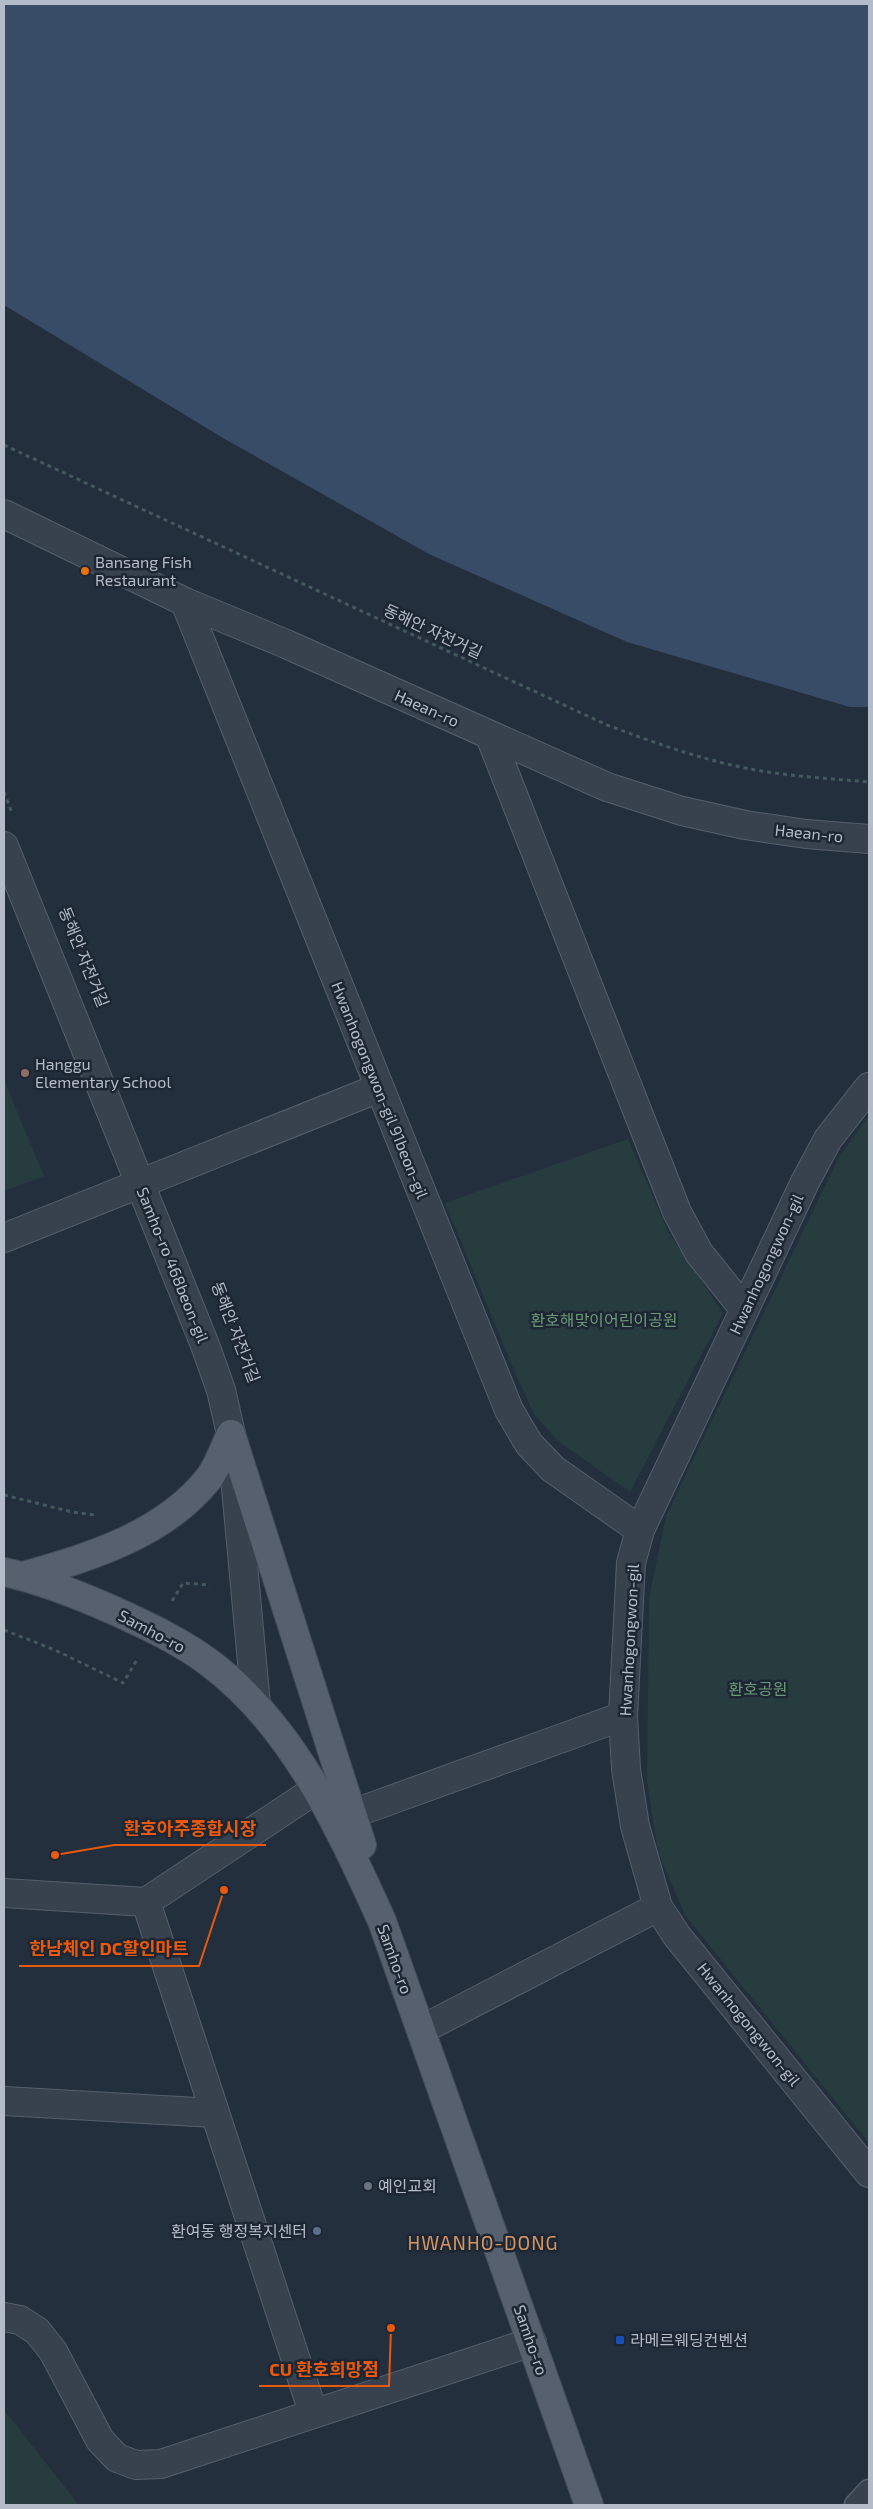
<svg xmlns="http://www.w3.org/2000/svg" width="873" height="2509" viewBox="0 0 873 2509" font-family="'Exo 2','Noto Sans KR',sans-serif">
  <rect width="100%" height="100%" fill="#242f3e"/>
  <!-- green -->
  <g fill="#263c3f">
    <path d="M4,1080L44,1176L4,1191Z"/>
    <path d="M869,1115V2143L685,1915L658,1852L647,1781L649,1598L666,1516L838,1159Z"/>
    <path d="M628,1139L668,1232L723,1313L630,1492L558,1441L534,1414L516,1375L445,1203Z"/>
    <path d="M4,2410L79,2505H4Z"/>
  </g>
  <!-- water -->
  <path fill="#394c67" d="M4,4H869V707H850L627,642L429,554L223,438L4,305Z"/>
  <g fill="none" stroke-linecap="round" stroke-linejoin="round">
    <defs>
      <path id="service" d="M856,2505L869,2491"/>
      <g id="minor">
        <path d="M185,602L509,1410L529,1444L553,1469L640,1530"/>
        <path d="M490,736L677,1212L699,1253L744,1309"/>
        <path d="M4,846L205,1345L221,1390L231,1434L256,1705"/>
        <path d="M869,1087L828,1139L805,1182L640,1530L631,1563L623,1716L626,1769L635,1826L658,1907L677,1936L869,2173"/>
        <path d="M4,1238L379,1088"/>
        <path d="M352,1814L623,1716"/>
        <path d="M4,1893L146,1902L313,2412"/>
        <path d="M146,1902L318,1788"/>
        <path d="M421,2030L658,1907"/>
        <path d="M4,2101L214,2113"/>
        <path d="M4,2317L20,2320L37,2331L53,2351L100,2440L117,2458L136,2465L161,2464L532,2342"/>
      </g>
      <path id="tertiary" d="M4,514L185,602L286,644L607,787L682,811L745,825L806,834L869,839"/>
      <g id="primary">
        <path d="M231,1434L362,1845"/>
        <path d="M4,1572C42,1580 79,1595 115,1611C148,1626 182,1642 211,1664C294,1727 340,1829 382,1921L589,2505"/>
        <path d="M23,1576C90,1557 164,1535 209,1478C218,1466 224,1448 231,1434"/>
      </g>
    </defs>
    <!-- service casing -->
    <use href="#service" stroke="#565f6c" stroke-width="25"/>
    <!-- minor casing -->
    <use href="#minor" stroke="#565f6c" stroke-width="30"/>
    <!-- tertiary casing -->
    <use href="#tertiary" stroke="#565f6c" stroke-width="30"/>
    <!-- primary casing -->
    <use href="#primary" stroke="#414a57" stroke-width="30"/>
    <!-- path -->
    <g stroke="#44595c" stroke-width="3" stroke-dasharray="4 4" stroke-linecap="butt">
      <path d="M4,445L607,725C650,741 691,756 736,766C779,776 825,778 869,782"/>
      <path d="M4,792L12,813"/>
      <path d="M4,1495L72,1512L96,1515"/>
      <path d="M172,1601L183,1583L210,1585"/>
      <path d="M4,1630L55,1650L123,1683L138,1658"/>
    </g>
    <!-- service -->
    <use href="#service" stroke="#38414e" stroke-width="22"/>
    <!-- minor -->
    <use href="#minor" stroke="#38414e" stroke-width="28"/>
    <!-- tertiary -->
    <use href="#tertiary" stroke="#38414e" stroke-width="28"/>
    <!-- primary -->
    <use href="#primary" stroke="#56606e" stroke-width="28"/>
  </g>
  <!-- markers -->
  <circle fill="#e8710a" stroke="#1d2633" stroke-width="2" cx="85" cy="571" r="5"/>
  <circle fill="#8d6e63" stroke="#1d2633" stroke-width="2" cx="25" cy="1073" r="5"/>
  <circle fill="#6b7280" stroke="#1d2633" stroke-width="2" cx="368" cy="2186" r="5"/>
  <circle fill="#5c6f8a" stroke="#1d2633" stroke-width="2" cx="317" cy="2231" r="5"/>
  <rect fill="#1a4fb4" stroke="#1d2633" stroke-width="2" x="615" y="2335" width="10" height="10" rx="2.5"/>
  <g text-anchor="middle" stroke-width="5" stroke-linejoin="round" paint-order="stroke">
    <!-- poi labels -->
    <g font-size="16" fill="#b4bcc9" stroke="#1d2633" text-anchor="start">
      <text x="95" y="568">Bansang Fish<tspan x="95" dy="18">Restaurant</tspan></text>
      <text x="35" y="1070">Hanggu<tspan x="35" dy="18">Elementary School</tspan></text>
      <text x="378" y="2192">예인교회</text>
      <text x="307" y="2237" text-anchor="end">환여동 행정복지센터</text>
      <text x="630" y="2346">라메르웨딩컨벤션</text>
    </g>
    <!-- street labels -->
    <g font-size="16" fill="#b4bcc9" stroke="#1d2633">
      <text transform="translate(433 631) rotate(25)" y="6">동해안 자전거길</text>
      <text transform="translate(427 708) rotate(24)" y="6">Haean-ro</text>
      <text transform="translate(809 833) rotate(6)" y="6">Haean-ro</text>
      <text transform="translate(84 957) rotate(68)" y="6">동해안 자전거길</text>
      <text transform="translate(380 1090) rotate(68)" y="6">Hwanhogongwon-gil 91beon-gil</text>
      <text transform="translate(766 1264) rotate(-65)" y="6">Hwanhogongwon-gil</text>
      <text transform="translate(173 1265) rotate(68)" y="6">Samho-ro 468beon-gil</text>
      <text transform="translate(236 1332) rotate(69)" y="6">동해안 자전거길</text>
      <text transform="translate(152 1631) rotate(28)" y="6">Samho-ro</text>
      <text transform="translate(629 1640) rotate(-87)" y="6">Hwanhogongwon-gil</text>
      <text transform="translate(395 1959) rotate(70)" y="6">Samho-ro</text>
      <text transform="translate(749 2024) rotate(51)" y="6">Hwanhogongwon-gil</text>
      <text transform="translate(531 2340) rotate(71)" y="6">Samho-ro</text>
    </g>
    <!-- park labels -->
    <g font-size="16" fill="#6b9a76" stroke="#1d2633">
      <text x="604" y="1326">환호해맞이어린이공원</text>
      <text x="758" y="1695">환호공원</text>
    </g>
    <!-- quarter labels -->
    <g font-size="19" letter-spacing="1" fill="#d59563" stroke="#1d2633">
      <text x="483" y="2250">HWANHO-DONG</text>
    </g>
  </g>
  <!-- callouts -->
  <path fill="none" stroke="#e8590c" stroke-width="2" d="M55 1855L114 1845H266M224 1890L199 1966H19M391 2328L389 2386H259"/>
  <g fill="#e8590c" stroke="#1d2633" stroke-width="2">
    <circle cx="55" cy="1855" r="5"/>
    <circle cx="224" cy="1890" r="5"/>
    <circle cx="391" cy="2328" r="5"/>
  </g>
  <g font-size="18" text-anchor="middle" font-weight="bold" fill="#e8590c" stroke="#1d2633" stroke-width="5" stroke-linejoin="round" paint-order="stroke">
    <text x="190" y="1835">환호아주종합시장</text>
    <text x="109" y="1955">한남체인 DC할인마트</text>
    <text x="324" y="2376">CU 환호희망점</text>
  </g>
  <!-- border -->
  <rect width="873" height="2509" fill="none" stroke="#b4bcc9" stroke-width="10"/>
</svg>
